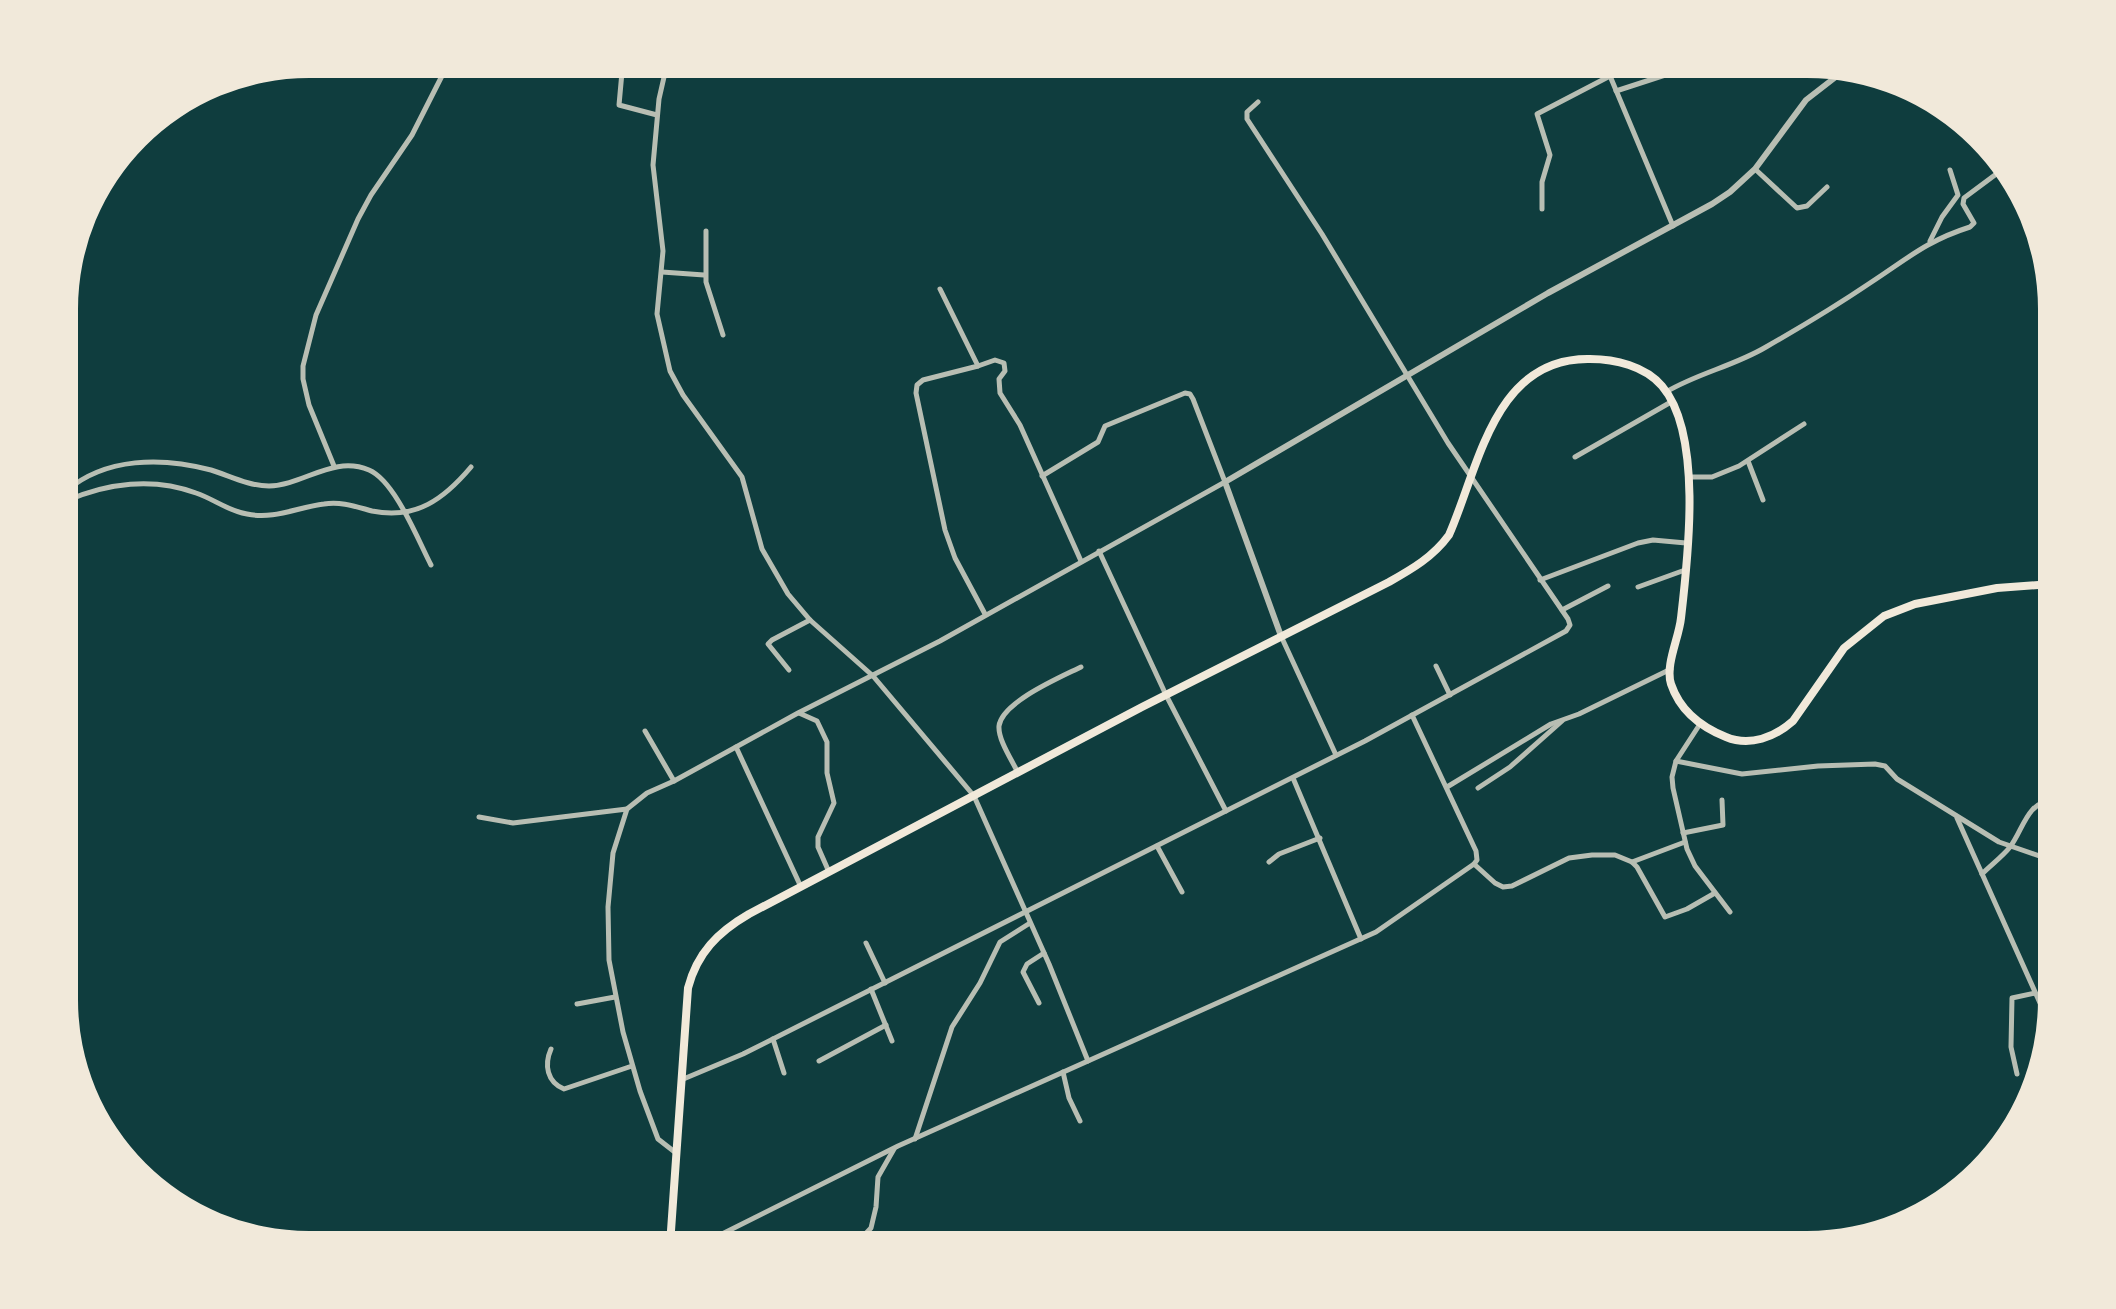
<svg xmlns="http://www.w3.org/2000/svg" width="2116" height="1309" viewBox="0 0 2116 1309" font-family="Figtree,sans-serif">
  <rect width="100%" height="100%" fill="#0f3d3e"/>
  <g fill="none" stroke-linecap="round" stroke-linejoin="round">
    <!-- minor -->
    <g stroke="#b8beb3" stroke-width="5">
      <path d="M619,64L622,72L619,105L657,115"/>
      <path d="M667,64L659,99L653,165L663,251L657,314L670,371L683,395L742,477L762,549L788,594L810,620L873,676L974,796L1049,964L1088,1061"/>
      <path d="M1605,64L1673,226"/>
      <path d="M1718,64L1719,75"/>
      <path d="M1616,91L1699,64"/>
      <path d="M1755,169L1797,208L1807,206L1827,187"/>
      <path d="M1542,209V182L1550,155L1537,114L1610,76"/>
      <path d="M706,231V282L723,335"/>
      <path d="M1930,241L1942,217L1958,195L1950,170"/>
      <path d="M662,272L704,275"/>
      <path d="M940,289L978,366L923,380L917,385L916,393L945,530L955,558L985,614"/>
      <path d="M978,366L995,360L1004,363L1005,371L999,379L1000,393L1020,425L1081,561"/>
      <path d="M1666,392C1698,373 1734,366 1766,347C1801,327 1836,306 1870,283C1907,259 1926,241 1970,227L1974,223L1963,204L1964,198L2003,169"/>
      <path d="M1575,457L1671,402"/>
      <path d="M1748,461L1763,500"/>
      <path d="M334,466L309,405L303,379V366L316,315L358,219L371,195L412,135L448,64"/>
      <path d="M1689,477H1712L1739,466L1804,424"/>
      <path d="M66,491C106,457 162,457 211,470C230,476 249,486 269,486C304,485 333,455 369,470C395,481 418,540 431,565"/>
      <path d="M66,501C107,483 153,477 196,493C214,499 228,511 247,514C274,520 298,507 324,504C341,501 357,507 372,511C416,520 444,499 471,467"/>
      <path d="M1099,551L1166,695L1226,811"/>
      <path d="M1540,580L1638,543L1653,540L1686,543"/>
      <path d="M1638,587L1685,570"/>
      <path d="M1562,610L1608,586"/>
      <path d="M1281,636L1336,755"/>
      <path d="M1436,666L1450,695"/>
      <path d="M789,670L768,644L772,640L810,620"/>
      <path d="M799,713L817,721L827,742V773L834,803L818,837V847L829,872"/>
      <path d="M1412,715L1476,851L1477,860L1474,864"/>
      <path d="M1700,724L1676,761L1672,777L1673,788L1687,849L1695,866L1730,912"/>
      <path d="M645,731L674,781"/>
      <path d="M736,747L801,887"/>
      <path d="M1676,761L1742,774L1818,766L1875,764L1885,766L1897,779L1999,842L2051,860"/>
      <path d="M1018,773C1012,760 998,740 999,726C1002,702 1061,677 1081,667"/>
      <path d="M1293,778L1361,939"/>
      <path d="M1447,787L1551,724L1579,714L1671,669"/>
      <path d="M1478,788L1510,767L1562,721"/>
      <path d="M479,817L513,823L627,809"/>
      <path d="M1957,818L2049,1023"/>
      <path d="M1683,833L1723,825L1722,800"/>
      <path d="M1157,846L1182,892"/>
      <path d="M1269,862L1279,854L1320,838"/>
      <path d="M1632,862L1685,842"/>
      <path d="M1982,874C1991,865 2003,856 2010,847C2023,830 2027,802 2051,801"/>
      <path d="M866,943L885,983"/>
      <path d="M871,989L892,1041"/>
      <path d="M1039,1003L1023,972L1027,964L1044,953"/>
      <path d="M577,1004L615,997"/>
      <path d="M773,1039L784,1073"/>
      <path d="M551,1049C544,1065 547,1082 564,1089L632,1066"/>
      <path d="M819,1061L886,1025"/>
      <path d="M1063,1072L1069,1098L1080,1121"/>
      <path d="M2017,1074L2011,1047L2012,998L2035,993"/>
      <path d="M681,1080L743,1054L1365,741L1566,631L1570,625L1568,619L1448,443L1322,234L1247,119V112L1258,102"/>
      <path d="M915,1139L952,1027L980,983L1000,942L1030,923"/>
      <path d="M676,1153L658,1139L640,1091L623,1032L609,960L608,907L613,853L627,809L647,793L674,781L798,713L940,641L1225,482L1193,399L1190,394L1185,393L1105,426L1098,442L1042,476"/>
      <path d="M700,1245L898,1146L1376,932L1474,864L1495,883L1503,887L1512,886L1569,858L1592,855H1615L1632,862L1637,867L1665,917L1687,909L1715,893"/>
      <path d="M855,1245L871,1228L876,1207L878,1177L894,1149"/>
    </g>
    <!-- tertiary -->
    <path stroke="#b8beb3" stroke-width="6" d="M1281,636L1225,482L1548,293L1712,204L1730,192L1755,169L1806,100L1846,69"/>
    <!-- trunk -->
    <path stroke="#f1e9da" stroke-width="8" d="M670,1245L688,988C697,953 718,932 749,914L1142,707L1389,582C1412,569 1433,557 1449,535C1479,467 1494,357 1590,359C1615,359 1645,366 1662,386C1703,434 1688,558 1681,618C1679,638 1665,665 1671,684C1680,711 1701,727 1726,737C1750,747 1775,737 1793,721L1844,648L1884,616L1915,604L1997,588L2051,584"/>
  </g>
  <!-- crop -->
  <path d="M0 0H2116V1309H0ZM309 78H1807A231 231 0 0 1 2038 309V1000A231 231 0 0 1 1807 1231H309A231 231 0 0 1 78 1000V309A231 231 0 0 1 309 78Z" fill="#f1e9da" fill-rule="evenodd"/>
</svg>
